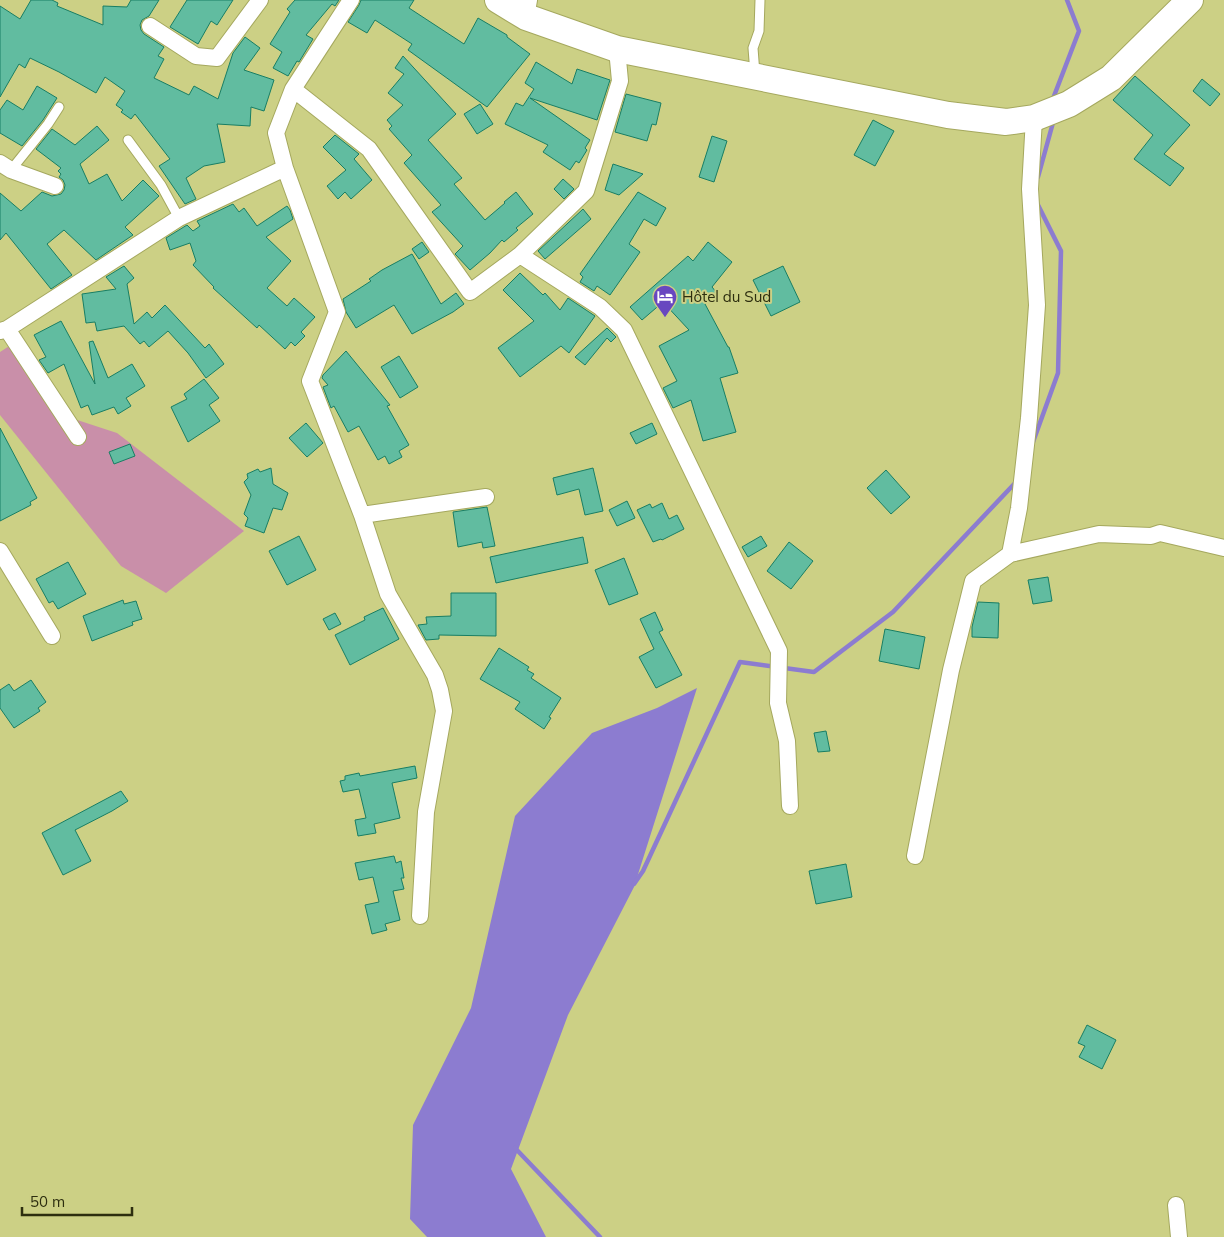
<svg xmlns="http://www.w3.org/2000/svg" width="1224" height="1237" font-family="Mulish,sans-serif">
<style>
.green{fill:#c98fa9}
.water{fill:#8c7cd0}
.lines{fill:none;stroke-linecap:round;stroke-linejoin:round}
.stream{stroke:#8c7cd0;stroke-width:4.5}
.building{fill:#61bca0;stroke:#187e64}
.service-casing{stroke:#a5a85e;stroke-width:11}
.minor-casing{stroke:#a5a85e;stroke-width:18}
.primary-casing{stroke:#a5a85e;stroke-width:28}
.service{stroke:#fff;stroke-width:9}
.minor{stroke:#fff;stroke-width:16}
.primary{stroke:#fff;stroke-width:26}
.labels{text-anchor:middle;stroke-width:4;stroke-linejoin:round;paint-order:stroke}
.poi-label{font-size:15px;fill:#2d2e0f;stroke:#ccd085;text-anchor:start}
</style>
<rect width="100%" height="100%" fill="#ccd085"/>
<path class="green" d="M14 343 68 417 117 433 244 531 166 593 121 566 0 415V352Z"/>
<path class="water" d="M697 688 634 887 568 1015 511 1169 546 1237H427L410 1219 413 1125 471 1008 515 816 592 733 657 708Z"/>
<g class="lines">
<path class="stream" d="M1054 101V96L1079 31 1067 0
M1038 177 1054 119
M1033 442 1058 373 1061 251 1037 203
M634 884 643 871 740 662 814 672 893 612 1017 481
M515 1148 600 1237"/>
</g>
<path class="building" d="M31 0H52L58 3 57 6 103 25V6L127 7 131 0H159L149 16 142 20 140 25 141 30 144 34 164 47 158 56 164 59 154 78 189 95 194 86 218 99 233 53 245 37 260 48 244 70 274 80 264 111 251 107 250 126 217 124 225 162 204 166 186 178 196 199 185 204 159 166 170 159 135 114 131 119 121 112 123 110 116 105 125 91 105 77 96 93 59 72 30 58 25 68 19 64 0 97V6L20 19Z
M187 0H233L217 25 211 21 198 44 170 27Z
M295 0H339L335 6 332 4 306 35 313 39 299 62 297 61 288 76 273 68 282 52 270 44 290 12 287 9Z
M361 0H414L409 8 464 44 478 18 507 35V37L530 54 487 107 408 50 412 44 375 20 367 33 348 22 359 5Z
M403 56 456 114 428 140 462 178 454 184 485 220 505 203 504 202 516 192 533 214 516 228 518 230 504 242 502 240 490 253 470 270 455 254 463 246 432 212 441 205 404 163 412 155 389 129 392 126 387 120 403 105 388 93 404 74 395 68Z
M536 62 572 84 577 69 610 80 597 120 530 98 590 140 585 148 587 150 579 163 576 161 570 170 543 152 548 145 505 124 516 103 523 106 534 89 525 83Z
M1135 76 1190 125 1164 154 1184 168 1170 186 1134 159 1153 135 1113 100Z
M1202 79 1220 94 1210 106 1193 91Z
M37 86 57 98 43 120 22 146 0 133V110L7 100 23 110Z
M626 94 661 103 656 125 652 124 647 141 615 132Z
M480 104 493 124 477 134 464 114Z
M873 120 894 131 875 166 854 155Z
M97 126 109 140 80 164 89 184 107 174 122 201 143 180 159 196 125 227 133 235 96 260 64 230 47 244 72 275 51 289 6 233 0 240V193L21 211 42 192 52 196 61 194 64 190 65 185 63 180 59 177 61 174 58 171 61 168 36 149 52 129 75 145Z
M335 135 359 154 354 159 372 180 351 199 345 192 338 199 327 186 346 170 323 147Z
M712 136 727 141 714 182 699 177Z
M613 164 643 174 619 195 605 190Z
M563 179 574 189 564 199 554 189Z
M638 192 666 208 656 226 644 219 629 244 640 252 610 295 597 286 594 291 580 282 583 277 580 274Z
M233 204 239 212 244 208 257 226 287 206 290 210 293 219 266 237 291 261 267 288 287 306 294 298 315 317 301 332 305 336 295 346 291 342 285 349 259 325 257 328 213 288 214 287 193 265 196 261 190 243 170 250 166 238 187 225 193 231 200 226 197 221Z
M583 209 591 219 545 259 538 251Z
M422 242 429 252 419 259 412 249Z
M708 242 732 262 712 287 717 293 705 304 728 347H729L738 373 720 378 736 432 703 441 691 400 673 408 663 388 677 381 659 346 689 330 663 302 642 320 630 307 688 256 693 261Z
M412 254 441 304 456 293 464 304 453 312 412 334 394 305 356 328 346 312 343 299 371 281 369 279 382 270Z
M124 266 134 278 127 284 134 324 147 312 152 318 165 305 205 348 209 344 224 364 206 378 188 353 168 331 149 347 144 341 140 344 124 326 97 331 95 322 86 323 82 294 116 289 106 277Z
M783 266 800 302 771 316 753 280Z
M520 273 543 295 545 293 560 310 568 298 595 316 569 353 561 346 520 377 498 348 534 321 503 290Z
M61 321 95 384 89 342 93 341 108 378 132 364 145 386 126 398 131 406 118 414 114 407 92 415 88 405 81 408 64 364 48 373 39 360 46 357 34 335Z
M607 328 616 337 611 342 607 338 585 365 575 357Z
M346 351 390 405 387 406 409 445 399 451 402 457 389 464 385 456 378 460 359 426 348 432 334 406 331 408 323 387 328 385 322 378 323 375Z
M399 356 418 387 400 398 381 367Z
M204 379 219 398 209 405 220 421 188 442 171 407 187 399 184 394Z
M306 423 323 443 307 457 289 438Z
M652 423 657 434 636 444 630 433Z
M0 428 37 498 30 502 31 505 0 521Z
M130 444 135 456 114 464 109 452Z
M271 468 273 484 288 493 282 510 273 508 264 533 245 526 248 518 244 514 251 495 244 482 248 478 247 474 258 469 260 472Z
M593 468 603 511 585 515 579 489 557 495 553 478Z
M886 470 910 497 891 514 867 488Z
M627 501 635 518 617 526 609 510Z
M662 503 669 519 677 515 684 529 662 540 661 539 653 542 637 510 650 504 652 508Z
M487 507 495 546 483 548 482 542 458 547 453 512Z
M299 536 316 570 287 585 269 551Z
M761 536 767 546 748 557 742 547Z
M583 537 588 563 496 583 490 557Z
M789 542 813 561 791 589 767 571Z
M624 558 638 594 609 605 595 570Z
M68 562 86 594 58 609 53 601 49 603 36 579Z
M1048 577 1052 601 1033 604 1028 580Z
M451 593H496V636L439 635V639L426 640 418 625 427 624 426 617 451 616Z
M123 600 124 604 136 601 142 619 132 622 133 625 92 641 83 616Z
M978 602 999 603 998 638 972 637V627Z
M383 608 399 639 350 665 335 635 365 620 364 617Z
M655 612 663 630 659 632 682 675 656 688 639 657 654 649 640 619Z
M335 613 341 624 329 630 323 619Z
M885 629 925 637 919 669 879 661Z
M499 648 529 667 527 670 534 674 531 678 561 698 549 717 551 718 544 729 515 709 520 702 480 679Z
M31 680 46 702 38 708 40 711 14 728 0 708V690L9 684 14 691Z
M826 731 830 751 818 752 814 733Z
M415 766 417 778 392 783 400 818 374 824 376 833 358 836 355 820 366 818 359 789 343 792 340 781 345 780V776L359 773 360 776Z
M121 791 128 801 112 811 75 830 91 861 63 875 42 833Z
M394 856 396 863 401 861 404 878H401L404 889 393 891 400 920 385 924 387 930 372 934 365 905 379 902 373 877 359 880 355 863Z
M846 864 852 897 816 904 809 871Z
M1087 1025 1116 1040 1102 1069 1079 1057 1085 1046 1078 1043Z"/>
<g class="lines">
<defs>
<path id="service" d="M755 74 753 48 759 31 760 0
M128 140 161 185 179 218
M11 170 48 124 59 107"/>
<path id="minor" d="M351 0 293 89 276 133 285 168 337 312 310 381 362 515 388 594 435 675 440 690 444 711 426 812 420 916
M526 17 529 0
M150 26 196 56 217 58 260 0
M293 89 369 149 470 292 520 255 586 191 620 81 617 49
M0 163 11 170 55 186
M520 255 600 307 624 330 779 651 778 703 787 741 790 806
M7 329 78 437
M0 331 7 329 179 218 285 168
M362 515 486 497
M0 551 52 636
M1010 554 1019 508 1029 418 1037 305 1030 189 1034 118
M915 856 951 670 973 581 1010 554 1099 534 1151 536 1160 533 1224 548
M1176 1205 1179 1237"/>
<path id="primary" d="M498 0 526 17 617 49 948 115 1006 122 1034 118 1069 104 1111 78 1190 0"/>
</defs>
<use href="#service" class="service-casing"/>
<use href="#minor" class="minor-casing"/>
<use href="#primary" class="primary-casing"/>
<use href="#service" class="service"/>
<use href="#minor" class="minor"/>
<use href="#primary" class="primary"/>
</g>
<defs>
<symbol id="hotel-pin" viewBox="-11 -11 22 30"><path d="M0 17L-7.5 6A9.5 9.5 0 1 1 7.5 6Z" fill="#6847c0" stroke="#ccd085"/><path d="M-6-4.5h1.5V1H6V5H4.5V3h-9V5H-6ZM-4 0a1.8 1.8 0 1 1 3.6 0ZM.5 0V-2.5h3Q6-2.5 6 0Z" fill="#fff"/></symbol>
</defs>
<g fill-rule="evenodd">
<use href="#hotel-pin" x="651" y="283" width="28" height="38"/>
</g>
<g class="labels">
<g class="poi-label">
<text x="682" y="302">Hôtel du Sud</text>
</g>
</g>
<path d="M22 1207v8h110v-8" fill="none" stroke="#2d2e0f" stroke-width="2.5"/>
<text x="30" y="1207" font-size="15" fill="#2d2e0f" stroke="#ccd085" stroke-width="4" paint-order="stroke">50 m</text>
</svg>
